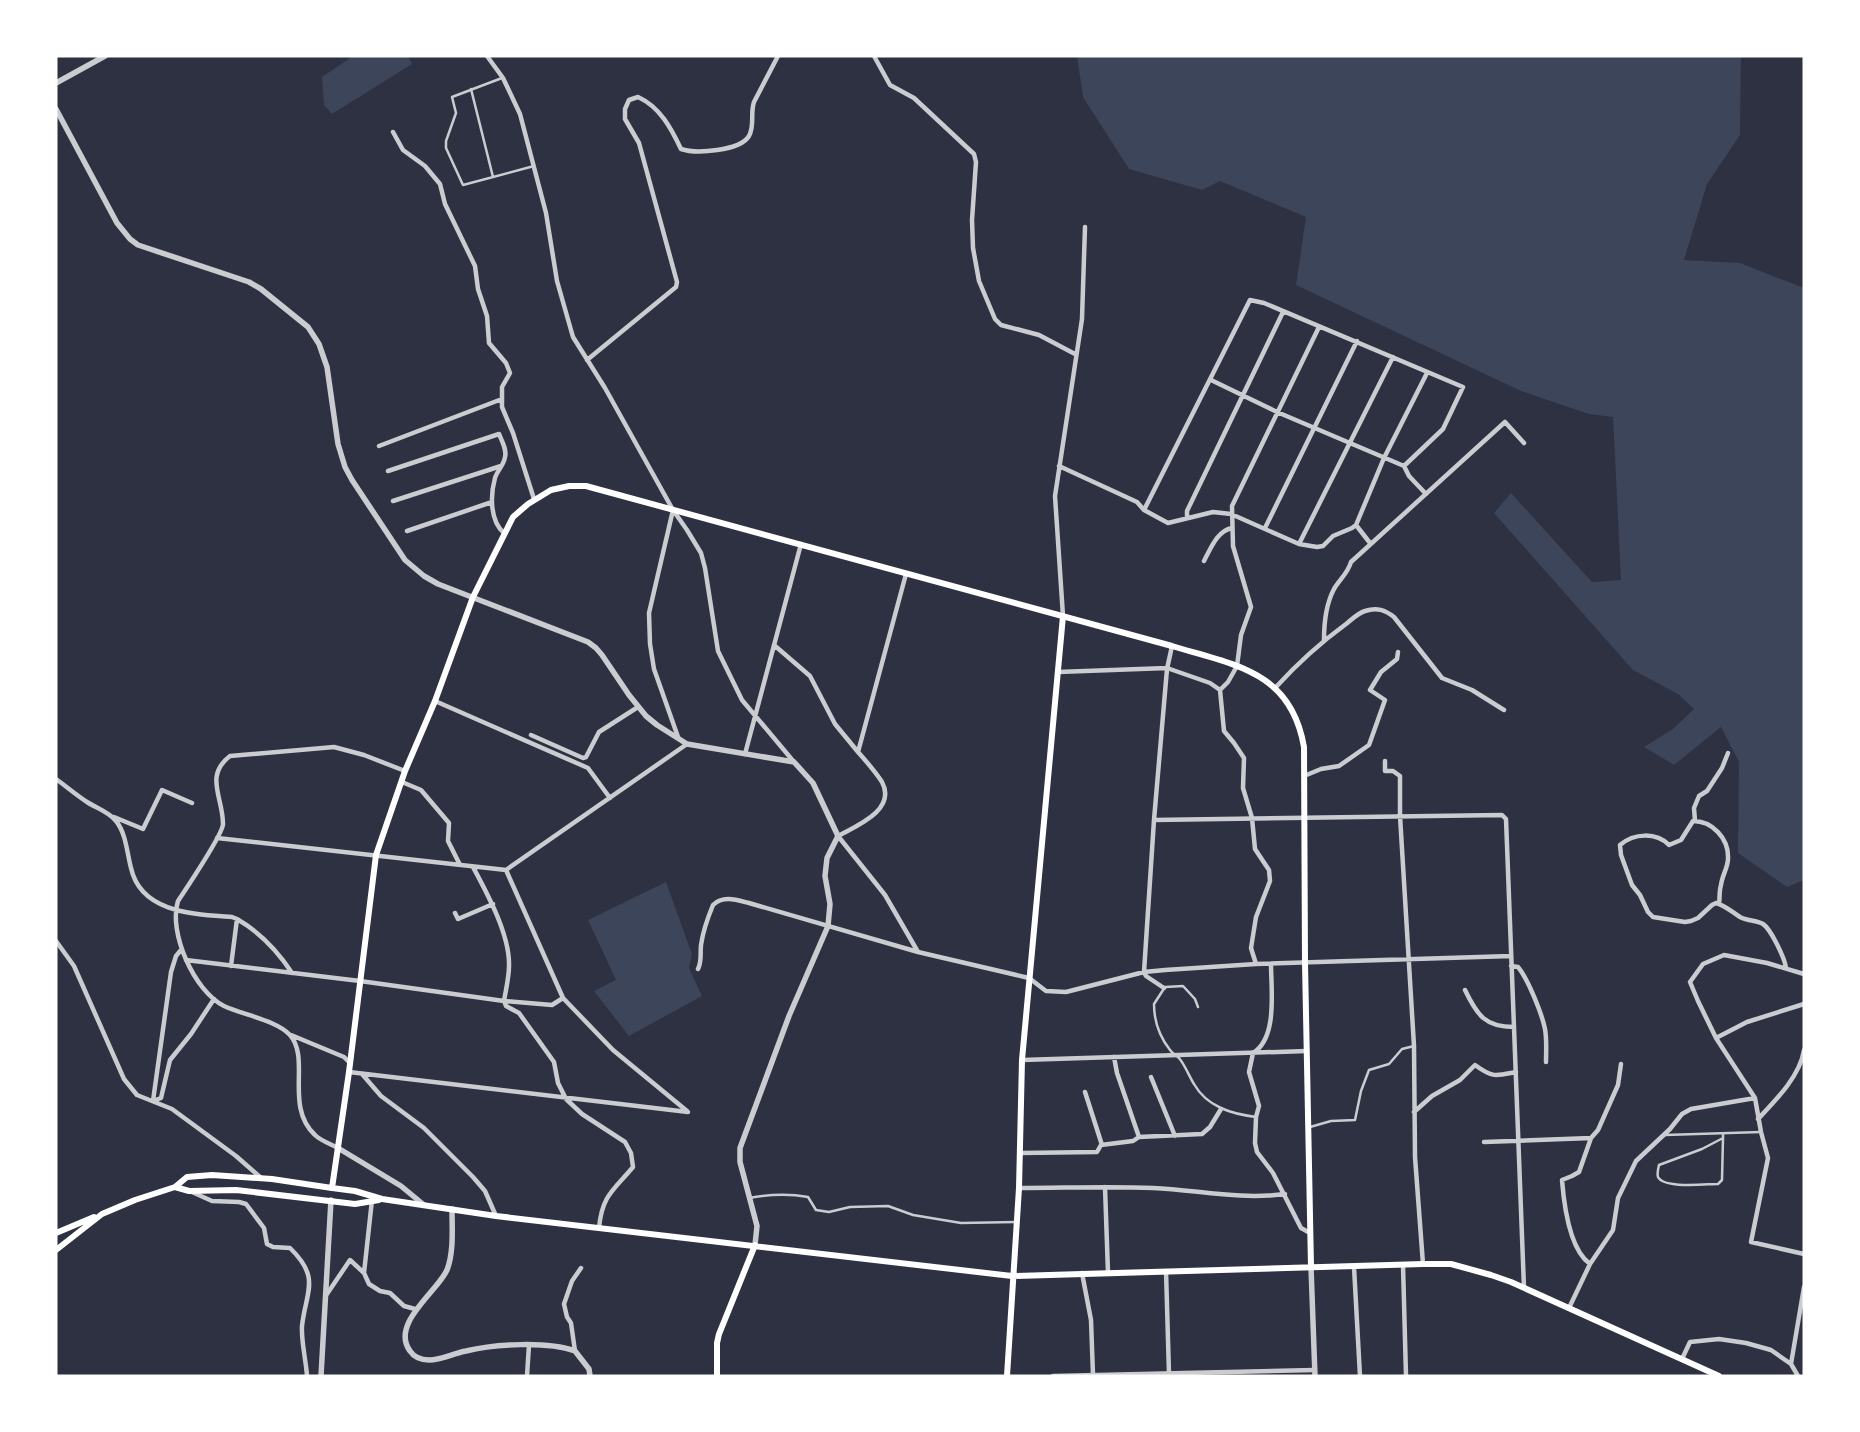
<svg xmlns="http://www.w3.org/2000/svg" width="1860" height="1432" font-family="'Golos Text',sans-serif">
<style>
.green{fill:#3c4559}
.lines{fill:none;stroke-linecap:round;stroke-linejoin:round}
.service{stroke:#caccd0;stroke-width:2.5}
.minor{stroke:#caccd0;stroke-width:4.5}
.tertiary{stroke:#caccd0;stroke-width:5.5}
.secondary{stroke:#fff;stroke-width:6}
</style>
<rect width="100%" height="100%" fill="#2d3142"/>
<path class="green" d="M353 56H408L412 64 332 114 324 105 322 77Z
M1077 56H1741L1740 135 1707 184 1684 260 1740 263 1804 288V880L1787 887 1738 853 1739 762 1721 727 1674 765 1644 747 1673 729 1694 709 1678 694 1633 670 1494 513 1511 493 1592 582 1621 580 1613 417 1589 414 1521 391 1296 285 1306 217 1220 181 1202 190 1129 169 1083 97Z
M666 882 692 954 689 968 702 996 629 1036 594 991 616 980 588 920Z"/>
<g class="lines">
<path class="service" d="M502 78 452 97 456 113 446 141V148L463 185 534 166
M471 89 493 177
M1198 1007 1195 999 1183 986 1165 987 1154 1004C1154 1022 1159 1036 1170 1050 1172 1053 1176 1055 1179 1058 1185 1065 1189 1076 1194 1084 1207 1107 1232 1114 1256 1117
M1310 1127 1331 1121 1355 1120 1361 1091 1369 1070 1389 1064 1402 1049 1414 1046
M1665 1135 1761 1132
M1723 1138 1702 1149 1659 1165C1658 1169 1657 1174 1658 1177 1664 1189 1706 1184 1718 1184L1722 1180 1723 1138V1134
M749 1198C770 1194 787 1193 808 1197L816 1210 829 1212 850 1207 888 1206 913 1215 961 1223 1016 1222"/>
<path class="minor" d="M487 56 503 78 520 114 546 213 557 281 573 337 605 388 673 510 687 530 701 553 705 568 718 651 742 700 794 762
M874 56 890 85 914 98 974 154 976 162 972 220 973 248 979 281 995 319 1001 325 1039 335 1075 354
M393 132 403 150 425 166 440 184 445 204 475 266 478 289 487 316 489 343 506 363 510 373 502 387V407L513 433 534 499
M587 360 676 287 677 282 639 143 625 119V109L629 100 638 97C660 107 671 128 681 149 696 154 740 151 749 136 755 125 750 113 754 102L778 56
M1211 380 1277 412 1404 466
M379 446 502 399
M1059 466 1137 502 1144 510 1168 523 1213 512 1231 514 1299 544 1317 547 1323 546 1333 536 1352 528 1356 525 1384 458 1427 373
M388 471 499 434C502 441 507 450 505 457 504 465 497 471 495 478 490 496 490 521 504 533
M393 501 501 466
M673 510 649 613 650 644 654 669 678 737
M1144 510 1250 300 1264 303 1463 387 1443 429 1404 466 1409 476 1426 494
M1187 518V511L1283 312
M1356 525 1370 543
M1265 528 1357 341
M407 531 492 502
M1299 544 1393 357
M1204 561C1211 548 1217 531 1232 528
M906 574 858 752C866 761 875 771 882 782 897 810 856 826 838 836L885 895 918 952
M1063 616 1055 496 1082 319 1085 227
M1324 640C1324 624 1326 604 1334 589 1340 579 1348 573 1351 562L1505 422 1524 443
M774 645 810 676 835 724 858 752
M1058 672 1167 668 1210 683 1220 690
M1276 687C1297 664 1320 643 1346 624 1351 620 1358 613 1365 611 1377 607 1385 610 1394 617L1442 678 1472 690 1504 710
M435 701 588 768 610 798
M531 735 583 758 586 757 599 732 638 707
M745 754 801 544
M1385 761V771H1393L1400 776V816L1414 1046 1415 1157 1423 1264
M1304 776 1321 769 1339 766 1369 745 1385 700 1370 690 1381 672 1397 659 1398 652
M56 779C67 787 76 795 87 802 96 808 109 812 116 821 126 833 127 853 131 868 141 913 194 914 232 917L237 919C261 933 277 950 292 973
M402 782 421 790 449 823 448 841 460 865
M114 817 143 829 162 790 192 803
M1154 820 1502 815 1506 819 1524 1288
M1695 821 1694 808 1699 796 1707 791 1722 768 1728 753
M217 838 506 870 687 744
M473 867C487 893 510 935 509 966 509 977 506 989 504 1001L506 1006 519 1013 554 1062 558 1083 566 1099 582 1114 625 1142 631 1153 633 1167C614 1190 602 1195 599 1228
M506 870 563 998 613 1050 687 1111
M1719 904C1720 898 1719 891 1721 885 1722 876 1728 867 1728 859 1729 838 1712 821 1693 821L1681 840 1669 845C1656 832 1634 833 1620 845L1621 855 1632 885 1640 895 1648 912 1653 917 1685 922 1691 921 1698 918 1712 905 1716 903C1726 906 1732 912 1740 917 1747 921 1756 920 1763 924 1771 929 1785 959 1786 968
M455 913 458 919 493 904
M56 941 74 966 124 1079 137 1095 172 1109 236 1156 260 1177
M181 950 176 956 171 972 153 1101 161 1098 170 1060 191 1034 214 999
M186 960 360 981 504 1001 552 1005 563 998
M1256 964 1251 948 1256 917 1270 881 1269 870 1255 849 1252 818 1243 788 1244 758 1234 743 1224 731 1220 690 1228 682 1237 666 1241 635 1251 607 1233 546 1232 506 1319 327
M1271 964C1271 989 1278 1038 1253 1053L1249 1072 1259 1106 1256 1117 1255 1143 1257 1152 1273 1173 1301 1228 1310 1233
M231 966 237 919
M1511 966 1518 967C1528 979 1542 1014 1545 1029 1547 1040 1546 1051 1546 1062
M698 969C702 961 700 954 701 945 703 931 708 917 713 905 723 895 737 900 749 903L918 952 1029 978 1046 991 1066 992 1144 972 1165 970 1256 964 1511 956
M1804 974 1767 963 1724 955 1703 964 1690 982 1698 1001 1716 1038 1755 1098 1761 1132 1768 1158 1751 1242 1804 1254
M1164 988 1146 976 1144 972 1154 820 1167 669 1172 646
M1465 990C1477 1015 1485 1027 1514 1027
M291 1035 344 1057 350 1063
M1716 1038 1747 1022 1804 1004
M1114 1057 1117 1073 1139 1137 1202 1134 1210 1127 1221 1109
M1022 1060 1307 1051
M349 1072 688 1112
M362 1074 381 1096 424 1128 473 1177 485 1191 496 1216
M1151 1077 1175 1136
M1085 1092 1102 1145
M1414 1112 1432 1096 1460 1080 1475 1065C1493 1078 1495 1076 1516 1072
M1758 1119C1776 1100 1800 1076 1804 1050
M1484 1142 1591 1138
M338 1148C331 1144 321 1141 315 1135 284 1106 311 1059 290 1035 276 1020 243 1015 224 1006 194 991 168 932 178 901 186 889 223 833 223 824 223 797 204 776 230 756L334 747 364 755 405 771
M1020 1153 1097 1152 1101 1145 1133 1141 1139 1137
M1105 1187 1108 1273
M1019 1188C1064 1188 1108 1186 1153 1188 1198 1190 1239 1200 1285 1194
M192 1192 212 1201 239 1202 246 1204 264 1228 267 1244 273 1247 290 1248C321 1278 306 1291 302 1326 301 1341 306 1360 307 1376
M1590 1264C1569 1249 1564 1205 1562 1180L1572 1176 1579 1172 1591 1138 1598 1130 1618 1085 1621 1064
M1403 1265 1406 1376
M1354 1267 1360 1376
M1166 1271 1169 1374
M364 1273 372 1200
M1082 1273 1091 1320 1093 1375
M327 1294 350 1260 364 1273 369 1284 380 1291 390 1293 404 1306 415 1309
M1569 1308 1590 1264 1613 1230 1618 1198 1636 1161 1670 1129 1682 1114 1691 1109 1755 1098
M575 1351 571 1323 567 1317 564 1304 572 1281 581 1268
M1682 1359 1690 1342 1719 1339 1746 1343 1771 1350 1791 1364 1798 1376
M1791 1364 1804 1287
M527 1376 529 1345
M1053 1376 1315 1370"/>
<path class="tertiary" d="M56 83 105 56
M56 109 117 223 130 239 138 245 249 282 261 289 308 327 319 344 327 367 338 444 345 467 352 480 405 560 424 576 438 584 588 642 596 648 602 655 629 695 646 716 657 725 687 744 794 762 813 783 838 836 827 858 825 876 830 904 828 926 789 1016 740 1148V1162L757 1226 755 1245
M338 1148 401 1186 424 1205
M452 1209C452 1228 454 1252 447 1270 437 1292 390 1324 410 1351 414 1357 421 1360 429 1360 442 1360 454 1353 466 1351 495 1344 547 1341 575 1351L589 1369 590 1376
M1311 1267 1315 1376
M321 1376 331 1200"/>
<path class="secondary" d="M175 1187 189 1191 236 1190 355 1204 379 1200
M332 1188 349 1072 376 855 405 771 435 701 473 597 513 517 528 504 551 490 569 486H586L1172 646C1235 665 1291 671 1304 747L1305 963 1311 1267
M56 1233 94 1217
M56 1250 102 1214 135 1200 175 1187 187 1177 212 1175 272 1179 332 1188 355 1191 382 1199 496 1216 1012 1276 1423 1264H1451L1491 1275 1511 1282 1719 1376
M717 1376V1343L719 1334 755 1245
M1007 1376 1019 1188 1022 1060 1063 616"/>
</g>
<rect width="1860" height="1432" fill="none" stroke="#ffffff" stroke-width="115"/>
</svg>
